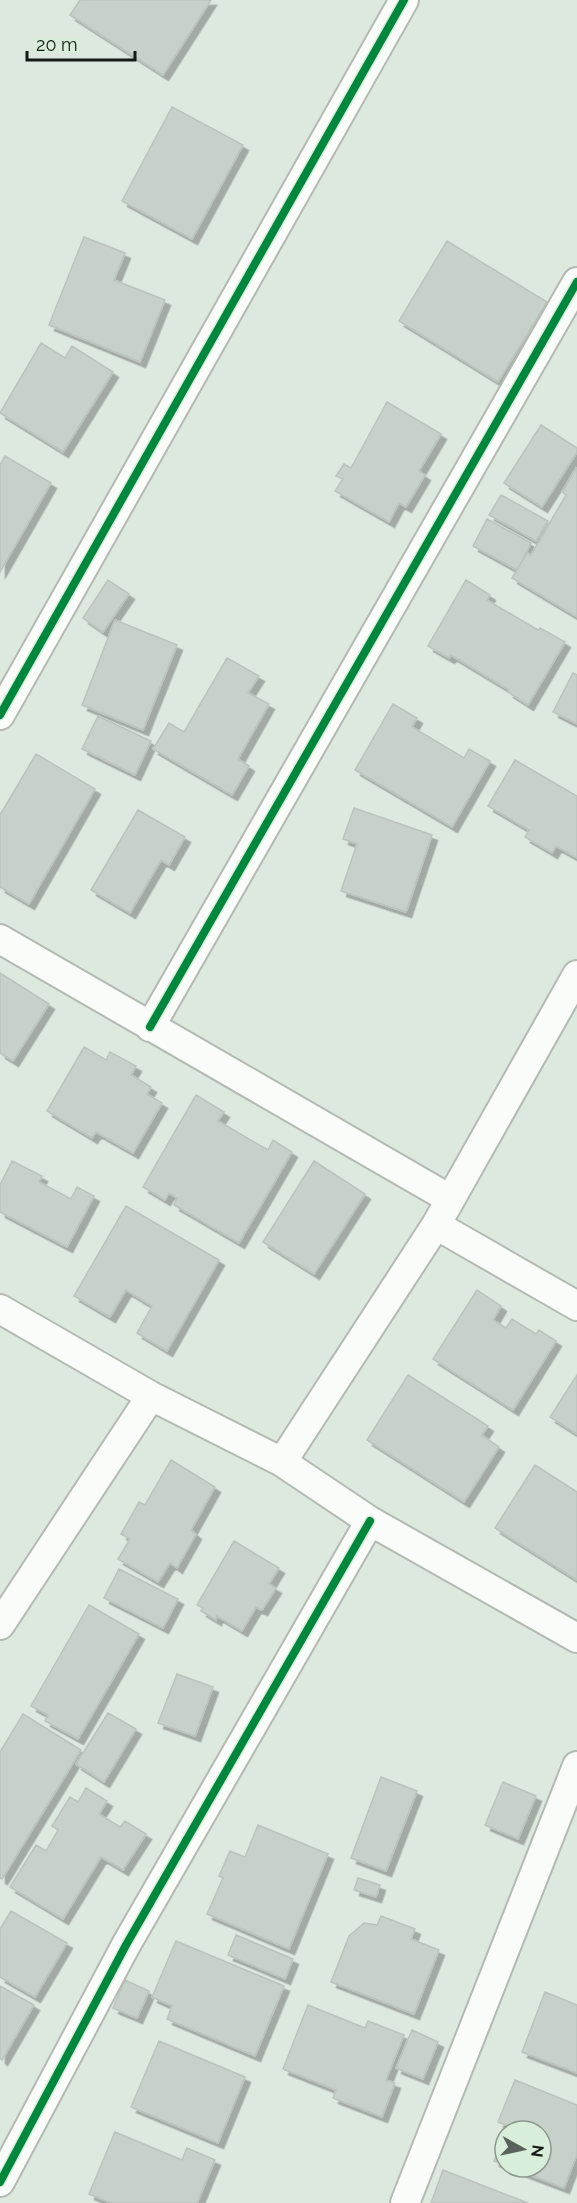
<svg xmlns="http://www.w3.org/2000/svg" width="577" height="2203" font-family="Raleway,sans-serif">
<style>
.building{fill:#c8d1c9;stroke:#bbc4bc;stroke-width:1.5;filter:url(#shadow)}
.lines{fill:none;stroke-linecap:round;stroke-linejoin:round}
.minor-casing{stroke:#b2bab2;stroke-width:32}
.minor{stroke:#fafcfa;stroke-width:28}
.cycleway-casing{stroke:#d8edda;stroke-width:11}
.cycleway{stroke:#00873e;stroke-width:8}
</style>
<defs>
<filter id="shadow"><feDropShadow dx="5.5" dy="5.5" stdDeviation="0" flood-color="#0004"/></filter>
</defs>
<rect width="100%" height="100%" fill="#dde8de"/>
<path class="building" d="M80 0H211L163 75 70 15Z
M172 107 243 145 192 239 122 201Z
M84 237 125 253 114 280 165 300 140 362 49 325Z
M447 241 547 302 498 382 399 321Z
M41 343 65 358 72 346 113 372 63 452 0 413Z
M387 402 441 434 419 471 425 475 406 507 399 503 389 522 335 491 343 479 336 476 344 464 351 468Z
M541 425 577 448V452L542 507 504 483Z
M5 456 51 483 0 572V465Z
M576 468 577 469V617L512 578 527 553 531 555 566 495 562 492Z
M501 495 548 521 536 541 489 515Z
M487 519 531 543 517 570 473 546Z
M108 580 129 594 103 632 83 618Z
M466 580 490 595 487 600 538 630 540 628 565 642 528 705 508 692 509 690 451 655 449 658 428 646Z
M115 620 177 645 143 730 82 705Z
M227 658 259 676 248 693 269 704 238 759 249 766 232 795 153 749 169 723 184 732Z
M573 673 577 675V724L553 712Z
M393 704 417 718 412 727 464 758 469 749 490 761 452 827 355 770Z
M98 716 151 741 135 775 82 749Z
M36 754 95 789 29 904 0 887V815Z
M515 760 577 796V858L556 846 552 853 525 837 529 830 488 806Z
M354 808 432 835 406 912 341 891 357 844 343 839Z
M138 810 185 837 169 865 161 860 130 913 91 890Z
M0 973 49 1004 13 1061 0 1053Z
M84 1047 106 1060 110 1052 136 1066 131 1075 151 1087 147 1094 162 1103 133 1153 96 1132 92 1138 47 1111Z
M196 1095 224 1112 218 1121 268 1150 273 1140 292 1152 239 1243 174 1205 177 1198 169 1193 165 1200 143 1187Z
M12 1161 42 1176 39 1182 71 1199 77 1187 94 1196 67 1247 0 1212V1185Z
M314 1161 365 1194 314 1274 263 1242Z
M126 1206 219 1260 167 1351 137 1333 152 1306 126 1290 110 1317 74 1296Z
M477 1290 501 1306 493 1320 506 1328 512 1319 536 1334 539 1330 556 1341 513 1410 433 1359Z
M408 1375 488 1426 482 1435 499 1447 464 1502 367 1440Z
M577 1375V1434L550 1417Z
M171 1460 215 1487 191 1530 196 1534 177 1568 170 1563 158 1582 118 1559 130 1539 121 1534 139 1502 145 1505Z
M535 1465 577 1492V1580L495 1528Z
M234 1541 279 1568 269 1584 276 1588 262 1610 256 1607 242 1631 217 1616 216 1620 201 1611 203 1608 197 1605Z
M119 1569 178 1599 163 1628 104 1598Z
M89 1605 139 1634 78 1739 45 1721 48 1715 31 1706Z
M177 1674 213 1687 195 1736 158 1723Z
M108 1713 136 1729 104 1782 76 1764Z
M23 1714 81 1750 2 1879 0 1878V1752Z
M381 1777 417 1791 386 1871 351 1858Z
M503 1782 536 1796 518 1839 485 1825Z
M86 1788 107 1801 99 1814 120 1827 125 1821 146 1834 123 1870 101 1857 63 1919 10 1887 36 1845 46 1851 58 1830 52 1826 70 1797 78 1802Z
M258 1825 328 1854 289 1949 207 1914 223 1878 219 1876 230 1851 245 1857Z
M358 1878 380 1885 376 1897 354 1890Z
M11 1911 67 1943 35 1997 0 1977V1929Z
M381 1916 415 1929 411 1939 439 1950 414 2014 331 1982 349 1936 364 1923 377 1925Z
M236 1935 293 1959 285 1979 228 1955Z
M176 1941 284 1986 255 2056 167 2019 172 2006 152 1997Z
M125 1980 149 1991 137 2018 113 2008Z
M0 1986 34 2005 2 2060 0 2058Z
M545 1992 577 2005V2073L522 2052Z
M308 2005 365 2028 368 2021 404 2035 386 2080 395 2083 382 2117 333 2098 336 2090 283 2069Z
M412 2030 438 2042 423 2079 396 2068Z
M159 2041 245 2077 218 2143 131 2107Z
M515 2080 577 2105V2154L564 2188 509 2167H541V2131H506L508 2126 498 2122Z
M115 2132 182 2160 187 2148 215 2160 197 2203H111L89 2194Z
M505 2133V2165L494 2161Z
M443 2170 528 2203H431Z"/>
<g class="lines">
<defs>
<path id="minor" d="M0 715 404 0
M0 939 450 1199
M150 1027 577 282
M436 1225 577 1306
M0 1309 151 1396 282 1462 370 1521 577 1638
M282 1462 436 1225 577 975
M0 1625 151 1396
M0 2182 126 1945 370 1521
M405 2203 577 1766"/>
</defs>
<use href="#minor" class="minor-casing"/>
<use href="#minor" class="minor"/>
<defs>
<path id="cycleway" d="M0 715 404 0
M150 1027 577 282
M0 2182 126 1945 370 1521"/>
</defs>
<use href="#cycleway" class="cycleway-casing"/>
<use href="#cycleway" class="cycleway"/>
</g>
<g transform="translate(523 2149) rotate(98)"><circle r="28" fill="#d8edda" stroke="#8a998b" stroke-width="1.5"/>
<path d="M0-4.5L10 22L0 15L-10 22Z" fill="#5a635b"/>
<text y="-9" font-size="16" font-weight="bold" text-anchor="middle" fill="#141b14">N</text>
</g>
<path d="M27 51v9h108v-9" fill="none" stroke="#141b14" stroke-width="3"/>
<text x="36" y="51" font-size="18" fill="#141b14" stroke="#d8edda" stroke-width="4.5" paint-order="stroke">20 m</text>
</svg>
